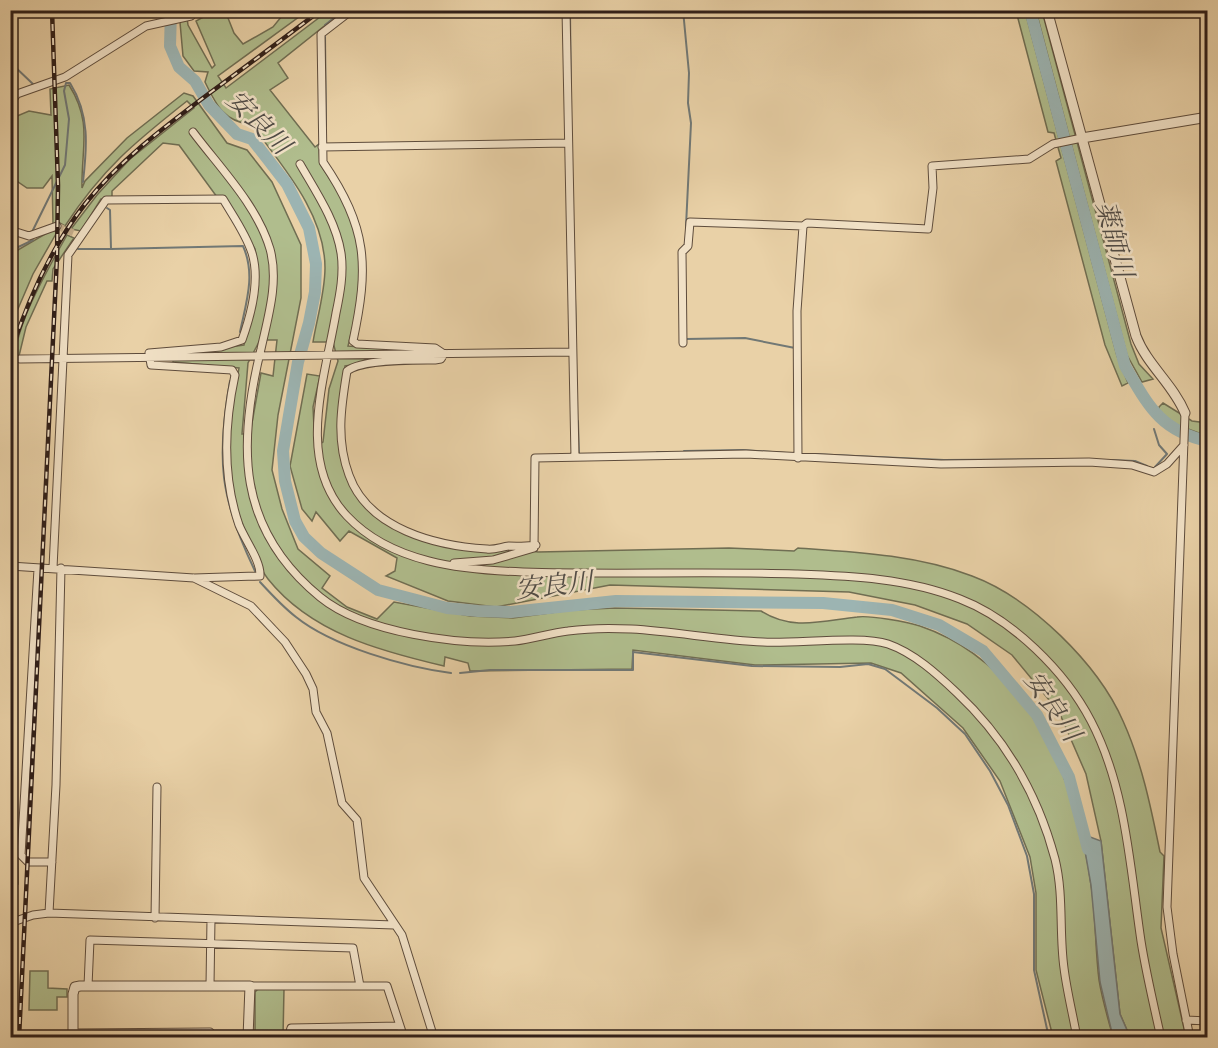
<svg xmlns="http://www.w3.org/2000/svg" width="1218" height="1048" font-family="Vollkorn,'Noto Serif JP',serif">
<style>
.green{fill:#b0bd8d;stroke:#706e53;stroke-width:1.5;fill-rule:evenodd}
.water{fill:#9cb4b2;stroke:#717875;stroke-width:1.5}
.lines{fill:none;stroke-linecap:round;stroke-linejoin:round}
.stream{stroke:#717875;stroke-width:2}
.river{stroke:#9cb4b2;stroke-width:12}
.minor-tunnel{stroke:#c4ad8b;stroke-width:7;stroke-dasharray:7 3.5;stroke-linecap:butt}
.minor-casing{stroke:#5e4c3c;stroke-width:9}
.tertiary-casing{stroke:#5e4c3c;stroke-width:11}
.minor{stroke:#f1e1c6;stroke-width:7}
.tertiary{stroke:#f1e1c6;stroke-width:9}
.rail-casing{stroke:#301f19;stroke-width:4.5}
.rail{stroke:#f1e1c6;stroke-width:2;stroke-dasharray:7;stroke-linecap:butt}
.labels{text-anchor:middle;stroke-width:5;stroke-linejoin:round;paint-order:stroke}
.water-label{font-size:26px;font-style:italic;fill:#504c47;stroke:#f1e1c6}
</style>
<rect width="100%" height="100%" fill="#e9d1a7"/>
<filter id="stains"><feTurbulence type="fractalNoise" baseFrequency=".00333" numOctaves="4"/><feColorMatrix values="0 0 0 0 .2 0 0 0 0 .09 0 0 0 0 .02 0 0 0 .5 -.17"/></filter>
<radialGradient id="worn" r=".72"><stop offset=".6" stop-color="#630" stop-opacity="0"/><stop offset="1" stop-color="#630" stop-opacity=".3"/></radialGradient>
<path class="green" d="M179 11H186L188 25 212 68 215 65 196 21 207 15V12L196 11H235L228 18 234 33 243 44 273 27 286 11H307L218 76 226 88 328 11H343L278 63 288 78 270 90 315 147 319 144 320 164 339 193 355 227 361 261 359 302 348 346 404 350 403 358 345 366C336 425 328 482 383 520 397 530 416 541 433 543 468 548 503 546 538 552L729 548 794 551 798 548C856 552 917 555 972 576 1031 598 1098 664 1123 721 1142 763 1151 808 1160 852L1164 856 1161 928 1186 1037H1130L1120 1014 1101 841 1086 774 1059 712 1012 655 967 624 915 605 849 592 610 585 496 607 448 601 386 576 395 571 397 558 349 531 340 541 316 512 312 521 302 509 290 466 307 374 320 376 313 407 315 447 323 442 329 389 338 361 333 342H313C317 318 325 292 325 268 325 213 282 166 252 125 224 121 217 107 205 82L208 72 194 71 183 56Z
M1016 11H1025L1117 356 1128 383 1122 386 1105 345 1056 161 1061 158 1054 133 1048 132Z
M1036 11H1042L1131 344 1139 364 1153 379 1142 382 1127 355Z
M69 85C93 123 81 148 82 188L85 181 127 138 184 93 193 96 227 143 247 150 272 182 301 245V298L278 415 272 470 282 509 298 549 330 576 322 588 347 607 377 619 394 602 470 616 513 618 571 610 615 608 761 611C792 631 822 621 857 617 870 615 907 622 920 626 1028 663 1077 780 1091 885 1096 916 1095 948 1099 980 1102 999 1108 1019 1113 1037H1053L1036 970V893L1030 857 1000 781 963 728 901 673 871 663 755 665 633 650 632 669 470 671 468 663 445 657 444 666C380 651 311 633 268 579 259 568 254 551 248 538 236 511 226 475 227 445 228 420 235 393 239 368L173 362 174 354 244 345 258 270 255 249 224 197H217L179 145 163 143 112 191V198L101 199 81 231 71 229 97 195 130 159 194 108 187 101C135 142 102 169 65 226L60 223 53 224 52 176 43 188H27L11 177V152L14 151 10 119 29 111 51 115 50 89ZM260 340H277L273 376 261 373 250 434H242L248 363Z
M52 230 57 232 33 274 11 325V254Z
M67 235 74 238 53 269 52 281H47L26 327 11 389C10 333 40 283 67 235Z
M1163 403 1192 421 1207 423V436L1169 422 1159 413V407Z
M10 698 12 730 15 734 18 884 15 888Z
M30 971H48V988L67 989V997H57V1010H29Z
M258 989H284L283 1037 255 1038V992Z"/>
<path class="water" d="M1082 834 1101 841 1120 1014 1130 1037H1113L1100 982 1091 885Z"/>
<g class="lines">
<path class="stream" d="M570 10 571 104
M683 10 689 73 688 103 691 123 686 226
M325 25 344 10
M325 36 326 126
M10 45 12 23 17 10
M10 46 13 65 34 85
M107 208 110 210 111 249 243 246C256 275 246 303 240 332
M32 232 65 165 69 119 64 91 66 83H70C90 115 87 147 83 182
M78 249H111
M10 251 33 240
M575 298 576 338
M686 339 745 338 795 348
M230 381C216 460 220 498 255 571
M578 421 579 455
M1154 429 1159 445 1167 454 1155 467
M684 451 743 450 786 453
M657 452H678
M812 454 944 460 1079 459
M1112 460 1135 461 1147 466
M260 582C271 594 283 607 296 617 332 646 405 667 451 673
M460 673 490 670H633V652L752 666 840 667 868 664 885 669 937 708 965 734 990 771 1008 805 1027 856 1034 894V970L1049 1038"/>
<path class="river" d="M171 10 170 46 179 67 195 81 209 105 237 134 252 139 287 184 309 228 316 264 315 292 309 323 298 362 283 451 285 481 295 521 304 537 321 553 378 590 447 608 478 611 511 612 616 601 823 603 892 610 939 625 983 651 1037 715 1069 777 1088 849
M1030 10 1125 366C1148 405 1160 431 1208 441"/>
<path class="minor-tunnel" d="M57 226 74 233"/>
<defs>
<path id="minor" d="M352 10 321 34 323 162C368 228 369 266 353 341L357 344 435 348 444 354 441 359 435 360C414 360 362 359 347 371 341 407 336 440 349 475 368 529 436 546 487 549 494 550 501 547 509 546 519 546 527 547 536 545
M566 10 575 457
M10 104 17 94 65 77 146 26 191 16
M193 132C220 168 257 205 270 249 279 282 268 317 261 349 237 446 237 529 320 597 364 633 460 646 515 641 533 639 550 633 568 631 633 622 698 639 763 642 795 644 861 635 888 644 914 653 937 674 957 693 1006 739 1038 795 1055 859 1064 895 1059 932 1064 968 1067 992 1073 1015 1077 1038
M322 147 568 143
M300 164C316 192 336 221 341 253 344 273 340 294 336 313 325 378 295 461 347 516 391 563 462 570 523 572 614 575 705 571 796 574 850 576 908 578 960 599 1012 619 1065 671 1091 721 1126 788 1130 867 1141 941 1146 973 1154 1006 1161 1038
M10 230 29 236 57 226
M683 343 682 252 688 246 690 222 803 226
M20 359 572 352
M1185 413 1167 907 1173 954 1190 1038
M798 458 797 311 803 226 807 223 928 229 933 188 932 166 1029 159 1053 144 1082 138
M454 563 493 560 534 548 535 458 746 454 941 464 1089 462 1132 465 1154 472 1167 464 1184 445
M10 566 194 578 260 576C261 561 245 540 239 525 222 476 224 426 235 375L232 370 151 365 149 353 221 347 242 340C251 315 260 279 252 253 246 234 233 216 223 199L106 200 68 255 53 568
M38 569 21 855 28 862H52
M194 578 251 606 285 642 306 674 313 689 316 712 327 733 342 803 357 820 364 878 402 935 434 1038
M49 913 56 785 61 568
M155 918 157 787
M10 923 33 915 49 913 394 925
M210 985 211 919
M88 986 90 940 353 948 360 986
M250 986H387L404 1038
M1186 1020 1208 1021
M73 1033 210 1032V1038
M288 1038 291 1028 400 1026"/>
<path id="tertiary" d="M1047 10 1136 336C1147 365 1173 384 1185 413
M1082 138 1208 117
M73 1038V994L75 987 80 986H250L248 1038"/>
</defs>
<use href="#minor" class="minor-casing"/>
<use href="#tertiary" class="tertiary-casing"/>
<use href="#minor" class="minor"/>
<use href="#tertiary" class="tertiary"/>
<defs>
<path id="rail" d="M10 355C27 302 50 249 85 204 119 161 163 128 207 95 245 67 283 39 321 10
M19 1038 57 257 58 185 52 10"/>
</defs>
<use href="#rail" class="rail-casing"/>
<use href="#rail" class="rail"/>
</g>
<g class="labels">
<g class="water-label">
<text transform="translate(259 122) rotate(45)" y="9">安良川</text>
<text transform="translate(1115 239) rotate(75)" y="9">薬師川</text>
<text transform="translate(554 585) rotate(-6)" y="9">安良川</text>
<text transform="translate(1053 706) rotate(56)" y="9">安良川</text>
</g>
</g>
<rect width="1218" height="1048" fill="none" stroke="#e9d1a7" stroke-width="36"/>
<rect x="12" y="12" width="1194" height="1024" fill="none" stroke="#301f19" stroke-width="3"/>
<rect x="18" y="18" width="1182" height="1012" fill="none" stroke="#301f19" stroke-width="1.5"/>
<rect width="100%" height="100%" filter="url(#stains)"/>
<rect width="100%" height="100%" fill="url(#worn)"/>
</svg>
